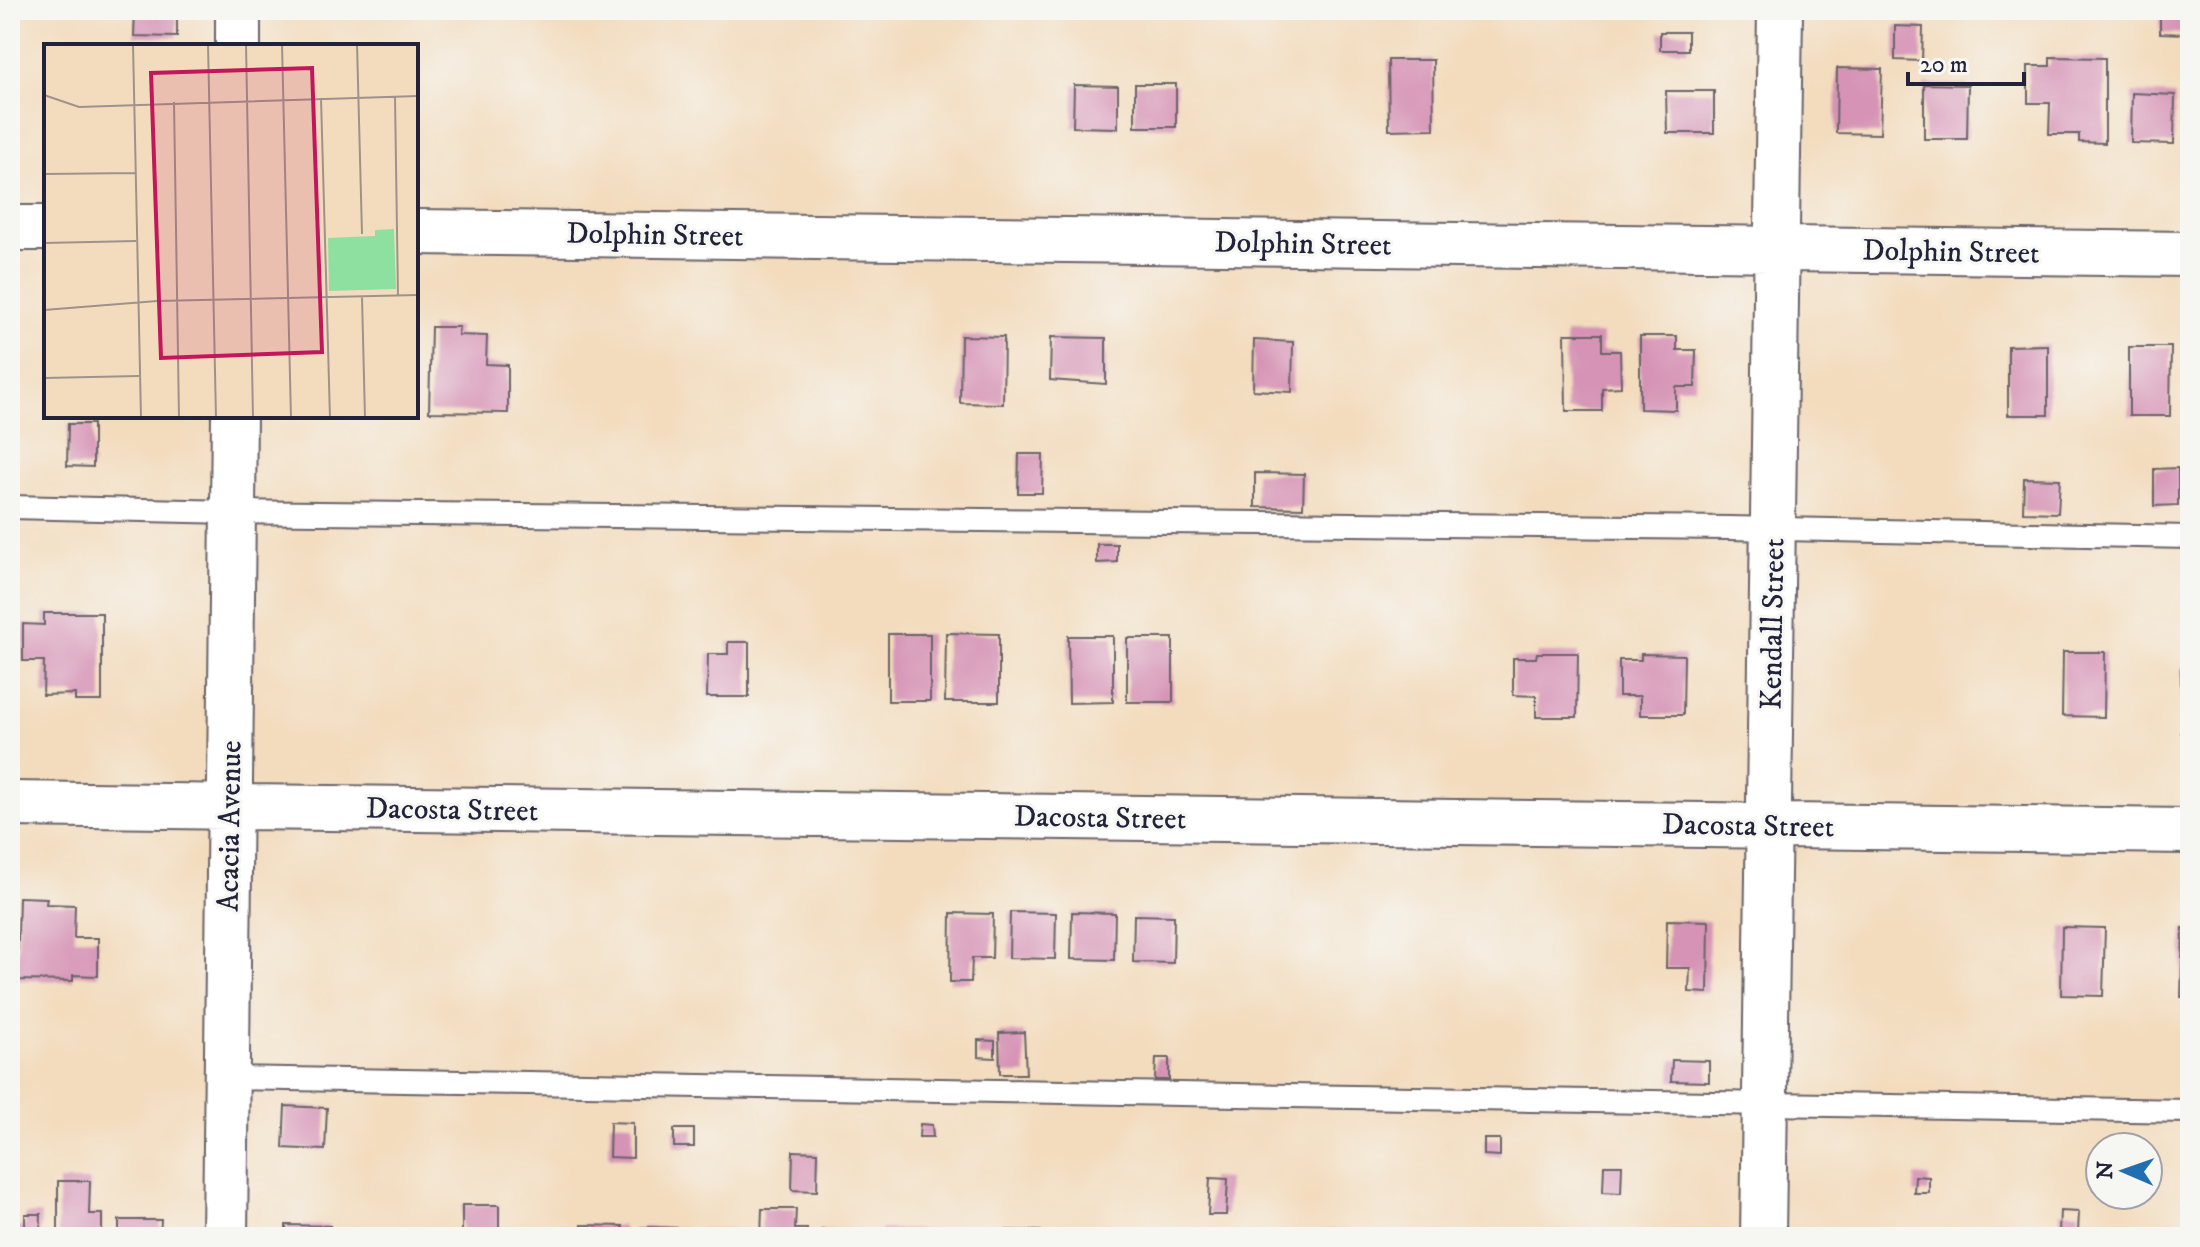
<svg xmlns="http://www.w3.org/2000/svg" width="2200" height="1247" font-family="'IM FELL DW Pica',serif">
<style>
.building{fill:#d693b5}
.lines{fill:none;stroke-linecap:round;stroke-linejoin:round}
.lane-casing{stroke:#6b6369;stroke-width:26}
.street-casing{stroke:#6b6369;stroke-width:48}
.lane{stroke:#fff;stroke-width:22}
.street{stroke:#fff;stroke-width:44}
.labels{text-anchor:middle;stroke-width:6;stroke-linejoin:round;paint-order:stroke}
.street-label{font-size:30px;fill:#22223b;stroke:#f6f6f2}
.inset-road{fill:none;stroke:#9f928a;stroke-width:2}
.view{fill:#c2185b;fill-opacity:0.15;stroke:#c2185b;stroke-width:4}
.inset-edge{fill:none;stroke:#22223b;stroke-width:4}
</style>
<rect width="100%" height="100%" fill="#f6f6f2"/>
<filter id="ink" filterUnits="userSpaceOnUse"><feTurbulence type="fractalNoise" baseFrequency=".0125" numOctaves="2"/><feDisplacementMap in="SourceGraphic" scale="16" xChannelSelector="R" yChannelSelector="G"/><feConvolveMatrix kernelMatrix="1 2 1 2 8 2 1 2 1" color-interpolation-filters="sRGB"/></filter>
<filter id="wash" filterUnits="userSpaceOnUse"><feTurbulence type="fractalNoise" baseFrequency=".006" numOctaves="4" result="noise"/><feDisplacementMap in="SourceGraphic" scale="32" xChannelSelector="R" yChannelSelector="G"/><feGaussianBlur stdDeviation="1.8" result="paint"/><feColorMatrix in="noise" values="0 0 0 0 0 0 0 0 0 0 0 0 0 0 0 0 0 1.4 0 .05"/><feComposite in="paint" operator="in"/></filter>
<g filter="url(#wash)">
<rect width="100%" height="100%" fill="#f3dcbe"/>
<g id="blocks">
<path class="building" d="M135 10H177V37L134 36Z
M2160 10H2186V34L2160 33Z
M1895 26 1923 27 1922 61 1895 60Z
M1660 32H1688V50H1660Z
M2050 57 2105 58V143L2079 142V134H2049L2050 103H2028V66H2050Z
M1388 60H1433L1434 129 1389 130Z
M1837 68 1882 69 1880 134 1836 133Z
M1135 84H1176V127H1135Z
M1924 84 1968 85 1967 139H1924Z
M1074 85 1118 86V128L1073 127Z
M1666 91H1714V133H1667Z
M2132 93 2175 95 2174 144 2131 143Z
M431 327H459L458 335 487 336 486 364 508 365V413L429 412Z
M1565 334H1602V351H1620L1621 387 1602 388V411H1566Z
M961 336 1004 337 1003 404 960 403Z
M1640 336H1677V350H1696L1695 387H1676V410L1640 409Z
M1051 337 1106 338V384L1050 380Z
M1254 340 1293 342 1292 392 1253 390Z
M2048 345V415H2008V346Z
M2129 347H2171L2170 416H2129Z
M68 424H93V467L67 466Z
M1019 454H1043L1042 493H1018Z
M2178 468V505L2154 506V469Z
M1255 473 1304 474 1303 508 1255 507Z
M2024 478 2060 479 2058 513 2023 512Z
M1097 544H1117V562L1097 563Z
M44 613H102V701H75V694L43 695 44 661H23V624L44 625Z
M946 633 999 634V702H945Z
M888 634H930V701H888Z
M1068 636H1113V702L1069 703Z
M1127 638H1173V702H1127Z
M728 642H749V697H707L708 654H728Z
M2063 652H2105L2104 717 2062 716Z
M1537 653H1578L1577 717H1536V696L1513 695V658H1536Z
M1641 654 1684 655 1683 715H1640V696H1619V660H1641Z
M2181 668H2190V733H2181Z
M19 897 47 898 46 904 75 905 74 938H98V976L73 975V981L17 980Z
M1010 912 1056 913 1055 959 1009 958Z
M1072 912 1115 913 1114 960 1071 959Z
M951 913 993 914 992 958H972L971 982H950Z
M1134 915 1174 916 1173 963 1133 962Z
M1667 920 1709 921 1708 993 1689 992 1690 968H1666Z
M2062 927 2105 928 2103 996 2061 995Z
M2183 928 2190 929V997H2181Z
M1024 1032 1026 1074H1000L999 1033Z
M978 1040 995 1041V1058L978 1057Z
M1156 1058H1169V1080H1155Z
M1672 1060 1709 1061V1082L1671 1081Z
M285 1106 327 1108 325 1150 283 1148Z
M610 1122 633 1123V1158L609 1157Z
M920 1124 932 1125 933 1137H919Z
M674 1129H694V1147H674Z
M1484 1139H1500V1156L1484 1155Z
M793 1151 818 1152 817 1191 792 1190Z
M1604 1165H1622L1621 1193 1603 1192Z
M1915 1176 1929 1177V1193H1914Z
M1210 1178 1228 1179 1226 1215H1208Z
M58 1181H90L89 1214H102V1237H58Z
M462 1205H499V1237H462Z
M762 1209H796L795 1229H807V1237H761Z
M2060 1211 2079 1212 2078 1233H2059Z
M25 1214H41L40 1237H10V1227H25Z
M119 1220H161L160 1237H119Z
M286 1225 330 1226V1237H286Z
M582 1225 623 1226V1237H581Z
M641 1227 684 1228V1237H641Z
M701 1229 744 1230V1237H701Z
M881 1229 924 1230 923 1237H881Z
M821 1230 862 1231V1237H821Z
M940 1230 982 1231V1237H939Z
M1001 1230 1041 1231V1237H1000Z
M1324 1230 1365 1231V1237H1324Z"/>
</g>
</g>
<g filter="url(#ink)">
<use href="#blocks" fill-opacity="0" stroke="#6b6369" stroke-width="2"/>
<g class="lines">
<defs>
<path id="lane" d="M10 507 233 512 1729 528 2190 537
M227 1078 2190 1111"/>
<path id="street" d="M238 46V10
M10 228H46
M416 232 2190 254
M10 804 2190 831
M225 1237 234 416
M1763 1237 1780 10"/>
</defs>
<use href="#lane" class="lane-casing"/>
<use href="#street" class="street-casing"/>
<use href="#lane" class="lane"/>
<use href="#street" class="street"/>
</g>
</g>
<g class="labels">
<g class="street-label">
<text transform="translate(655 234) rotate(1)" y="10">Dolphin Street</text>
<text transform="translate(1303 243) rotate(1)" y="10">Dolphin Street</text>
<text transform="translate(1951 251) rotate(1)" y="10">Dolphin Street</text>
<text transform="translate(1772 624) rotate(-89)" y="10">Kendall Street</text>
<text transform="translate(452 809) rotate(1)" y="10">Dacosta Street</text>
<text transform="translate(1100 817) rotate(1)" y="10">Dacosta Street</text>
<text transform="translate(1748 825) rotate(1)" y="10">Dacosta Street</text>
<text transform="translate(229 826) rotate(-89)" y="10">Acacia Avenue</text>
</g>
</g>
<g transform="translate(44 44)">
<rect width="374" height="374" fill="#f3dcbe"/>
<path d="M350 185 352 245 285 247 284 194 331 192V186Z" fill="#8ee0a0"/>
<path class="inset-road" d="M89 0 97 374M164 0 172 374M202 0 209 374M238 0 247 374M313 0 318 190M0 51 35 63 374 52M351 53 354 252M277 54 286 374M130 58 135 374M0 130 91 129M0 199 92 197M318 253 321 374M0 266 113 257 374 251M0 334 95 332"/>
<path class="view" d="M268 24 278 308 117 314 107 29Z"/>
<rect width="374" height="374" class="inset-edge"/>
</g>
<rect width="2200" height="1247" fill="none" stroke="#f6f6f2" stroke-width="40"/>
<g transform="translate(2124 1171) rotate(272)"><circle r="38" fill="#f6f6f2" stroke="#a1a1a9" stroke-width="2"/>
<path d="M0-6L14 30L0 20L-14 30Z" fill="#1f6fb2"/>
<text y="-12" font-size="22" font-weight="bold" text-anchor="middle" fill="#22223b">N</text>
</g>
<path d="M1908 72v12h116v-12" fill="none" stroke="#22223b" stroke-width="4"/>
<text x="1920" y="72" font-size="24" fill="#22223b" stroke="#f6f6f2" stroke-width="6" paint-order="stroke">20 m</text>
</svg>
